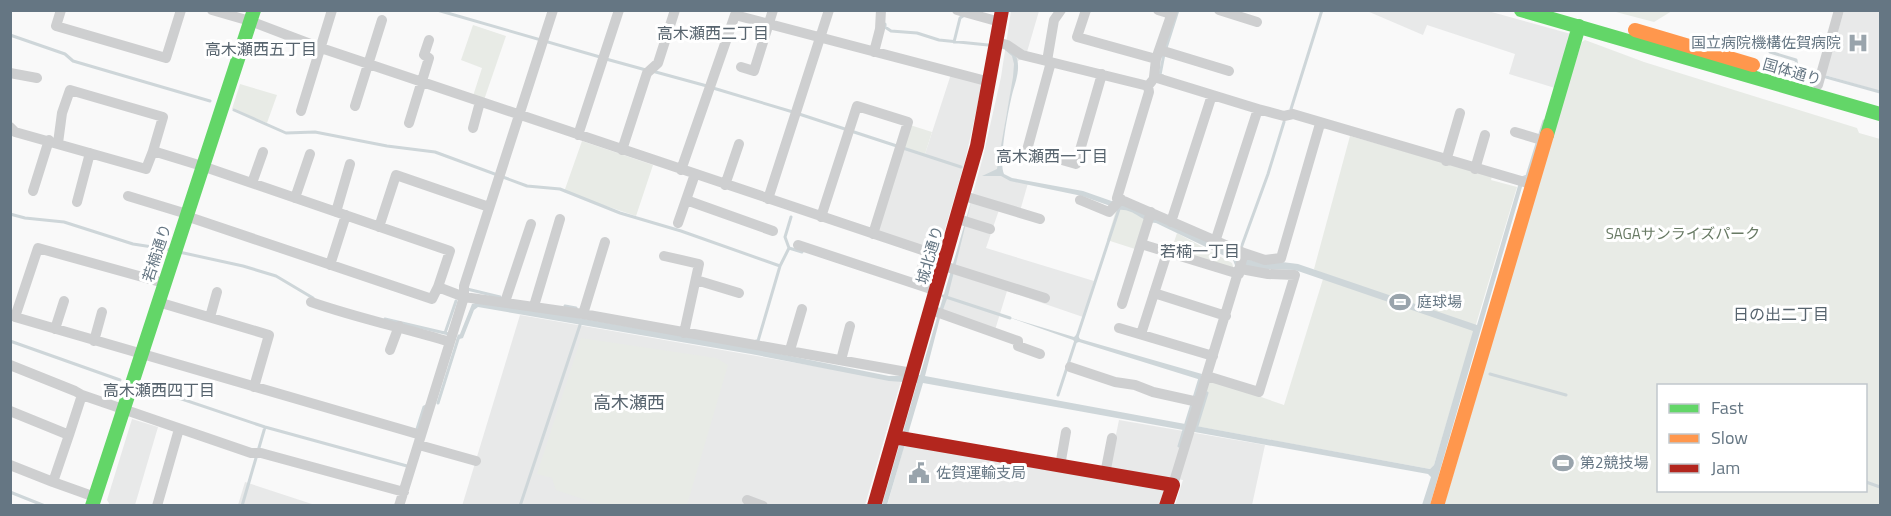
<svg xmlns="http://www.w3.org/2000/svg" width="1891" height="516" font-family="'Titillium Web','Noto Sans JP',sans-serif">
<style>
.built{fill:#e8e9e9}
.green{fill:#e8ebe6;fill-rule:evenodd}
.water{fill:#ced6d9}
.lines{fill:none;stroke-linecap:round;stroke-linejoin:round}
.stream{stroke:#ced6d9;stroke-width:3}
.street{stroke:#cecfd0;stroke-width:10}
.fast{stroke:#63d668;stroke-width:14}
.slow{stroke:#ff974d;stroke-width:14}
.jam{stroke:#b3261e;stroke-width:14}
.labels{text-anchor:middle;stroke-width:6;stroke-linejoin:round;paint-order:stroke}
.poi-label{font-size:15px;fill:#657683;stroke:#fff;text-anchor:start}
.street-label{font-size:15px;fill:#657683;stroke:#fff}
.park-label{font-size:15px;fill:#687a64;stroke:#fff}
.neighbourhood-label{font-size:16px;fill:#57646e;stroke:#fff}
.quarter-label{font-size:18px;fill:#57646e;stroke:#fff}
</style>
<rect width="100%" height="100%" fill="#f9f9f9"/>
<path class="built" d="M1011 11H1039L1027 52 1017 62 1006 117 999 172 1011 180 1028 183 1020 211 1001 204 986 248 1094 281 1083 317 1007 291 995 330 940 312 983 157 1001 77Z
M1367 11H1488L1571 34 1555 88 1509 74 1515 54 1427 25 1423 35Z
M1844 11H1880V91L1825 75Z
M953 68 984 76 965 161 929 284 913 279 923 246 878 232 903 147 925 154Z
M520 315 901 381 865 505 462 506Z
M132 419 158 427 135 505H110L107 500Z
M1119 420 1265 445 1252 505H1175L1183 480 1109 469Z
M905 443 1164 490 1159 505 887 506Z
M245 482 315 505H238Z"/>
<path class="green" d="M1612 11H1672L1654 22Z
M473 25 506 36 484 100 473 96 482 68 461 60Z
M1585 40 1644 62 1857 128 1859 133 1880 139V505L1444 506 1570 78 1582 42ZM1658 386H1866V490H1658Z
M240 84 277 95 267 123 232 109Z
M910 125 932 132 925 154 903 147Z
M1350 136 1492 176 1491 180 1517 187 1434 465 1430 469 1195 426 1209 379 1284 405 1323 279 1314 269Z
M582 141 653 165 636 216 564 192Z
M1118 204 1134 210 1145 218 1135 249 1107 240Z
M1177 233 1232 263 1234 270 1171 251Z
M581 338 716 358 728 365 687 505H601L556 490 552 478 537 474Z"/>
<path class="water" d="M1007 49C1012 52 1016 53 1017 59 1020 69 1016 81 1013 91 1009 106 998 162 1004 174L1012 178 1083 191 1120 204 1185 231 1237 256 1264 264 1282 262 1298 264 1477 325 1520 179 1524 180 1430 505H1422L1431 477 1428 474 923 383 887 505H882L917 383 889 381 751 354 478 307 474 310 463 338 456 340 460 334 472 304 482 301 756 349 889 376 920 375 971 203 948 296 940 318 925 376 1430 469 1434 465 1473 331 1295 270 1236 268 1233 260 1156 223C1141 222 1134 208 1118 210L1116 208 1082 196 1010 181 1001 176H982L997 169 1013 77 1014 64 1012 56 1005 50Z
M1008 317 1074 337 1077 334 1080 339 1202 374 1201 380 1079 342 1076 343 1073 340Z"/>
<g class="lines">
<path class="stream" d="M437 10 600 57
M885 24V27L891 31 917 33 939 40 988 45
M10 35 65 54 73 61 210 101
M954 42 960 18 963 16
M1166 48 1178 10
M1770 52 1796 60 1797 69 1812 73
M606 59 646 70
M652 71 707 86
M1163 76 1160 75 1164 54
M1826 77 1880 92
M713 88 793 112
M234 110 286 133 315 132 387 146 435 152 527 186 560 189 620 213 681 231 780 266
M1293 111 1291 109 1322 10
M799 114 961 167
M1522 178 1527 176 1544 121
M10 214 25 218 64 222 133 244 172 250
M789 248 802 252
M1241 248 1268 174 1284 122
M179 252 243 266 276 276 313 298
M467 289 500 297
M943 296 1010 318
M565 306 576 308
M385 319 449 334
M445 333 456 301
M10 341 120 380
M756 341H758L780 266 789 248 785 237 791 217
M1490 374 1566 395
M143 386 265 427 407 466
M1058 395 1119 209
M1194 398 1200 378
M438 403 459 336
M417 429 424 407 426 406
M1196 429 1207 393
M1179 446 1192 404
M1866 482 1880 487
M10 492 45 506
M242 506 265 427
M520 506 581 322"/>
<path class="street" d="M61 10 56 26 166 58 181 10
M212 10 250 21 321 48 946 258
M957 10 1000 22
M1086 10 1077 37 1156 59
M1158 10 1171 14
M1173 10 1156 59 1154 77 1258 109 1284 116 1293 114 1531 184
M1219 10 1257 22
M997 42 1007 45 1022 55 1148 86 1152 81
M1160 50 1229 71
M874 52 880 29 881 10
M1047 61 1054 20 1061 10
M1051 62 1027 150 1076 164 1102 74
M741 67 754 71 773 10
M10 73 37 78
M1818 85 1839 10
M1148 86 1149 92 1117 198 1244 253 1265 260 1281 258 1320 124
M355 106 382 20
M301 111 332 10
M409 123 429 58 424 55 429 40
M10 127 15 132 146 169 153 151 202 166 450 251 438 287 464 297 583 314 912 373
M473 128 480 102
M1515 132 1545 141
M578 135 619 10
M58 143 62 113 70 90 163 117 153 151
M622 150 647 73 658 63 675 10
M1446 161 1460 113
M1475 169 1485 135
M681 170 735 15 990 82
M252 183 263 152
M725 185 739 144
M33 191 49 140
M128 196 187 214
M964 196 1040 219
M295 198 310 154
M768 199 829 10
M686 200 773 231
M1080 200 1109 212 1121 199
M77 202 90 153
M336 212 350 164
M186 216 432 299 438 287
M821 217 857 106 908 122 873 234
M958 219 990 229
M1171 222 1212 95
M678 223 695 174
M379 227 396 175 489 207
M1215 242 1258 109
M1141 244 1239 274
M798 245 937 291
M664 256 699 264 684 333
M330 265 346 215
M944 266 1045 298
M696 280 739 293
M164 283 38 248 15 317 421 435
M1154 293 1226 316
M158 302 269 335 254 387
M311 302C357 318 404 328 450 342
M505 302 531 224
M1122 304 1151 212
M534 306 560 219
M931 310 1018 341V346L1040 354
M583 314 605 242
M210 317 217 292
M1119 328 1213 356
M55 329 64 301
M1141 334 1167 253
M94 341 102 312
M390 350 399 326
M790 350 802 309
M841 360 850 326
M10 365 75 391 82 395
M1070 367 1115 382 1135 385 1153 392 1198 402
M1207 376 1259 392 1295 275 1268 274 1241 269
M10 411 69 435 82 395 251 453H261L404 492
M69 435 53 482 95 497
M419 445 476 461
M10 465 53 482
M1060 466 1066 432
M1105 474 1112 438
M1173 485 1244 253
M747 500 763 506
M157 506 179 429
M399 506 464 297V286L553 10"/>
<path class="fast" d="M1521 10 1880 114
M1547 135 1579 26
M92 506 254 10"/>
<path class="slow" d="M1635 30 1753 65
M1437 506 1547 135"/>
<path class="jam" d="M894 437 1173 485 1166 506
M874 506 977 146 1002 10"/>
</g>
<defs>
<symbol id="hospital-bare" viewBox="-9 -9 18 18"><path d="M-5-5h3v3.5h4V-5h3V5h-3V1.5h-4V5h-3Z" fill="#99a4ac" stroke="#fff" stroke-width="2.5" paint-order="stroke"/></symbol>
<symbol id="stadium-bare" viewBox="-9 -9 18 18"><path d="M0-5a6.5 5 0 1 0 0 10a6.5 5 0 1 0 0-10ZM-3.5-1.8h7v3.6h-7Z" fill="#99a4ac" stroke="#fff" stroke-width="2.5" paint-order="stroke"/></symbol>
<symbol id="civic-bare" viewBox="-9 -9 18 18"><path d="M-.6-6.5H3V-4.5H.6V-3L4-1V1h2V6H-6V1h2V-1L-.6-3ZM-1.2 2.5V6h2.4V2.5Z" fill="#99a4ac" stroke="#fff" stroke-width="2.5" paint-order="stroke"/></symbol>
</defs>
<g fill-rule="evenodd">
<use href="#hospital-bare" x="1843" y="28" width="30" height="30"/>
<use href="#stadium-bare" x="1385" y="287" width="30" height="30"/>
<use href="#stadium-bare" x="1548" y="448" width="30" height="30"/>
<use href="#civic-bare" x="904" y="458" width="30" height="30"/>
</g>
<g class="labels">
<g class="poi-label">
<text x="1841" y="48" text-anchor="end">国立病院機構佐賀病院</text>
<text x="1417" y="307">庭球場</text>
<text x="1580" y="468">第2競技場</text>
<text x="936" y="478">佐賀運輸支局</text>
</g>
<g class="street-label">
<text transform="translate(1792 72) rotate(16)" y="5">国体通り</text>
<text transform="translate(157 253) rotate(-72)" y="5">若楠通り</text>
<text transform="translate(930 255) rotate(-74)" y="5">城北通り</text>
</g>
<g class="park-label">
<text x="1683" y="239">SAGAサンライズパーク</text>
</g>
<g class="neighbourhood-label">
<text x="713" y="39">高木瀬西二丁目</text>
<text x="261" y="55">高木瀬西五丁目</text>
<text x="1052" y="162">高木瀬西一丁目</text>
<text x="1200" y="257">若楠一丁目</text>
<text x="1781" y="320">日の出二丁目</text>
<text x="159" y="396">高木瀬西四丁目</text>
</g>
<g class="quarter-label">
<text x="629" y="409">高木瀬西</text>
</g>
</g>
<rect width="1891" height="516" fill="none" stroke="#657683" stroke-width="24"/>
<rect x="1657" y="384" width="210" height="108" fill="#ffffff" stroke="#c1c8cd" stroke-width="1.5"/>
<rect x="1669" y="404" width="30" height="9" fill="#63d668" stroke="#c1c8cd" stroke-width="1.5"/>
<text x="1711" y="414" font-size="18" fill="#657683">Fast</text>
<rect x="1669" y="434" width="30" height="9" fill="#ff974d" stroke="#c1c8cd" stroke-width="1.5"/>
<text x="1711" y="444" font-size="18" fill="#657683">Slow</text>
<rect x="1669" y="464" width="30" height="9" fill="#b3261e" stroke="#c1c8cd" stroke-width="1.5"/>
<text x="1711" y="474" font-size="18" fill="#657683">Jam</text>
</svg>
